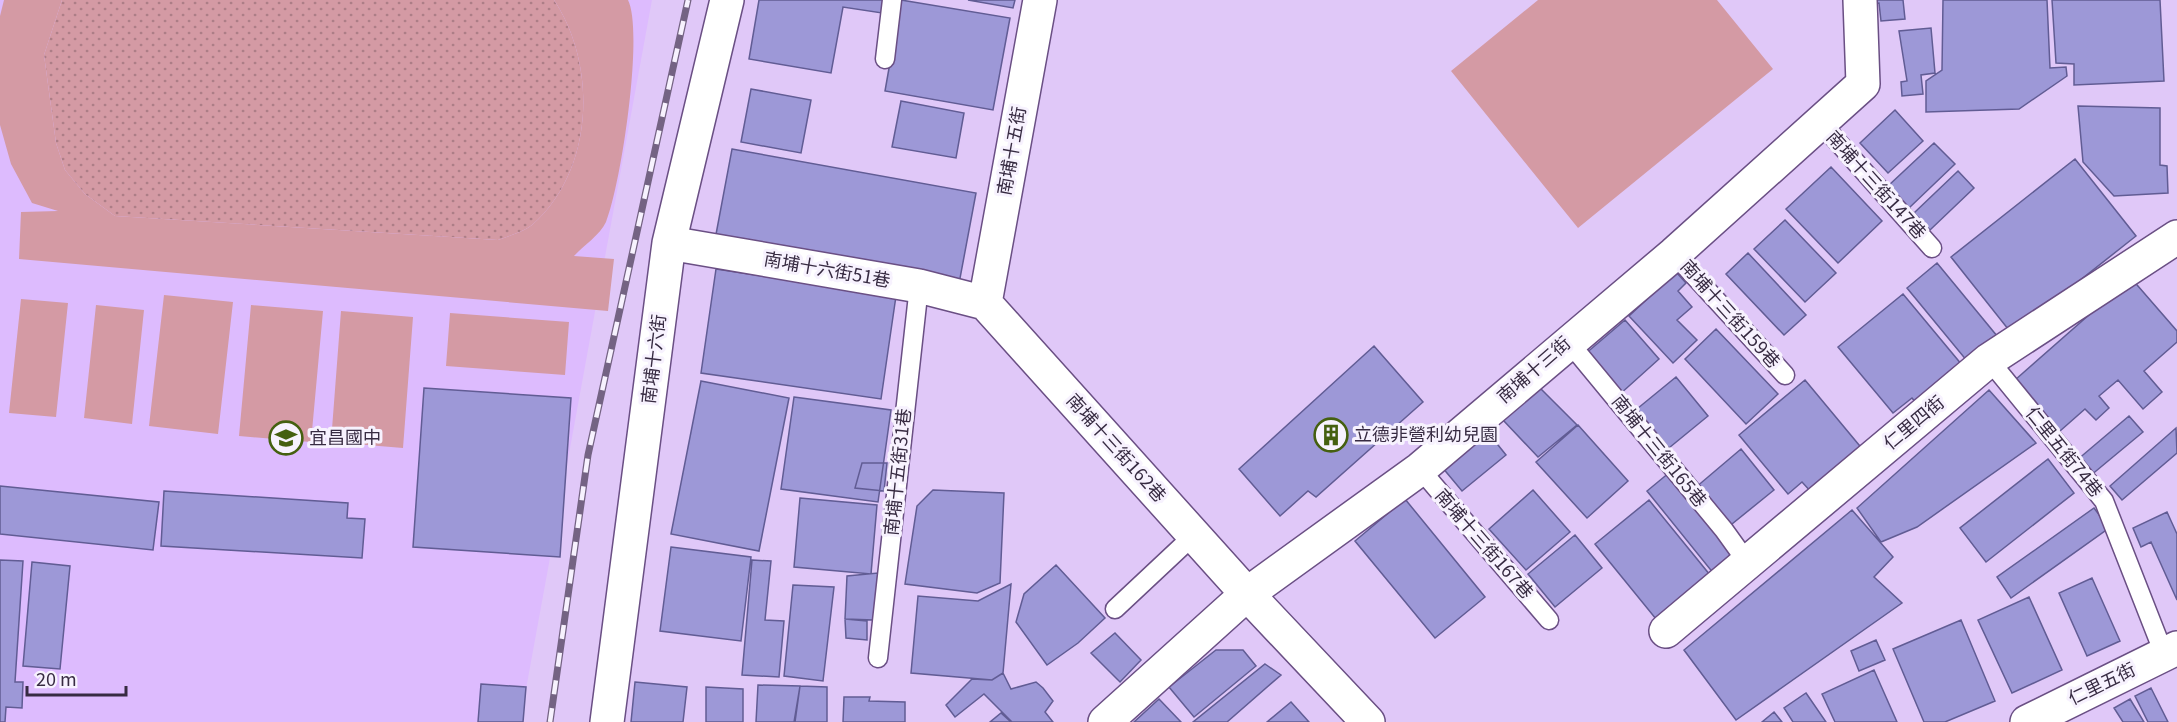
<svg xmlns="http://www.w3.org/2000/svg" width="2177" height="722" font-family="Georgia,'Noto Sans TC',serif">
<style>
.built{fill:#ddbbfe}
.grass{fill:url(#grass-dots)}
.park{fill:#d49aa4}
.building{fill:#9d98d7;stroke:#615c94;stroke-width:1.5}
.lines{fill:none;stroke-linecap:round;stroke-linejoin:round}
.service-casing{stroke:#6a4f84;stroke-width:21}
.minor-casing{stroke:#6a4f84;stroke-width:36}
.tertiary-casing{stroke:#6a4f84;stroke-width:36}
.service{stroke:#fff;stroke-width:18}
.minor{stroke:#fff;stroke-width:33}
.tertiary{stroke:#fff;stroke-width:33}
.rail-casing{stroke:#746383;stroke-width:7}
.rail{stroke:#f7f2fe;stroke-width:4.5;stroke-dasharray:14;stroke-linecap:butt}
.labels{text-anchor:middle;stroke-width:6;stroke-linejoin:round;paint-order:stroke}
.street-label{font-size:18px;fill:#372b42;stroke:#f7f2fe}
.poi-label{font-size:18px;fill:#372b42;stroke:#f7f2fe;text-anchor:start}
</style>
<defs>
<pattern id="grass-dots" width="8" height="8" patternUnits="userSpaceOnUse" patternTransform="scale(1.5)"><rect width="8" height="8" fill="#d49aa4"/><path d="M2 2h.1M6 6h.1" fill="none" stroke="#ad7e87" stroke-width="1.8" stroke-linecap="round"/></pattern>
</defs>
<rect width="100%" height="100%" fill="#e0c8f8"/>
<path class="built" d="M0 0H652L520 722H0Z"/>
<path class="grass" d="M62 0H554C598 66 594 171 532 225 523 232 509 236 498 240L115 216 85 194 65 170 56 143 44 55Z"/>
<path class="park" d="M4 0H62L44 55 56 143 65 170 85 194 115 216 498 240C509 236 523 232 532 225 594 171 598 66 554 0H628C644 32 621 186 606 222 600 235 583 246 574 256L614 259 608 311 19 259 21 212 58 211 32 203 11 164 0 125V16Z
M1538 0H1717L1773 69 1578 228 1451 71Z
M164 295 233 302 218 434 149 426Z
M21 299 68 303 56 417 9 413Z
M96 305 144 310 132 424 84 418Z
M251 305 323 311 311 442 239 436Z
M341 311 413 317 403 448 331 442Z
M450 313 569 322 565 375 446 366Z"/>
<path class="building" d="M759 0H884L882 13 843 7 831 73 749 59Z
M901 0 1010 18 993 110 885 91Z
M968 0H1015L1013 8Z
M1872 0H1903L1905 19 1881 21 1879 3 1873 4Z
M1943 0H2047L2050 68 2066 67 2067 76 2019 109 1926 112V81L1942 70Z
M2052 0H2160L2164 81 2074 85V64L2056 63Z
M1931 28 1935 73 1921 75 1923 94 1902 96 1901 82 1907 81 1899 31Z
M751 89 811 100 801 153 741 142Z
M901 101 964 113 956 158 892 147Z
M2078 106 2160 108V165L2167 166 2168 193 2114 196 2083 162Z
M1895 110 1923 141 1888 173 1860 143Z
M1934 143 1955 164 1909 208 1888 186Z
M732 149 976 193 958 289 714 245Z
M2075 159 2136 236 2012 334 1951 257Z
M1831 167 1882 221 1838 263 1786 209Z
M1958 171 1974 188 1930 230 1914 213Z
M1785 220 1836 273 1805 302 1754 249Z
M1748 253 1806 315 1784 335 1726 274Z
M1937 263 2002 342 1972 367 1907 288Z
M716 269 896 296 881 399 701 373Z
M1676 272 1686 283 1678 291 1692 307 1677 320 1697 340 1673 363 1629 316Z
M2131 278 2177 331V342L2144 371 2162 392 2143 409 2118 380 2099 396 2109 408 2096 420 2085 409 2060 431 2015 380Z
M1903 294 1967 371 1921 409 1912 398 1893 413 1838 347Z
M1625 320 1659 359 1619 395 1584 355Z
M1716 329 1778 394 1746 424 1685 359Z
M1374 346 1423 402 1316 497 1308 491 1280 516 1239 469Z
M1676 377 1708 416 1664 452 1632 413Z
M1805 380 1864 451 1813 494 1802 482 1788 494 1739 435Z
M701 381 789 398 759 551 671 534Z
M1538 386 1577 425 1538 457 1503 420Z
M424 388 571 398 560 557 413 547Z
M1989 390 2036 443 1917 527 1881 542 1857 508Z
M794 397 891 410 878 502 781 489Z
M2129 416 2143 432 2090 476 2077 460Z
M1578 425 1628 481 1587 518 1536 462Z
M2176 428 2177 453 2122 500 2110 486Z
M1486 430 1506 455 1462 491 1442 467Z
M1741 449 1774 490 1727 528 1695 488Z
M2048 459 2074 493 1986 562 1960 528Z
M862 463H887L884 491 855 488Z
M1670 472 1737 555 1714 574 1647 491Z
M0 486 159 502 153 550 0 534Z
M933 490 1004 493 1000 583 977 593 905 584 917 506Z
M1533 490 1570 532 1526 570 1489 529Z
M164 491 348 503 347 518 365 519 362 558 161 546Z
M800 498 877 505 871 574 794 567Z
M1405 499 1485 597 1435 638 1355 541Z
M1649 500 1710 575 1656 619 1595 544Z
M2094 508 2109 528 2011 598 1997 577Z
M1852 510 1893 557 1874 577 1902 603 1736 720 1684 650Z
M2167 512 2177 534V600L2151 542 2141 547 2133 528Z
M1575 535 1602 568 1555 607 1528 574Z
M671 547 751 557 741 641 660 631Z
M0 560 23 561 15 682H23L22 708 6 707 5 722H0Z
M752 560 771 561 765 620 784 621 779 677 742 675Z
M32 562 70 566 60 669 23 666Z
M1056 565 1105 618 1078 643 1047 665 1016 622 1024 594Z
M878 573 874 620 845 619 847 576Z
M2092 578 2120 641 2087 656 2059 593Z
M1011 584 1003 673 992 680 911 673 918 596 978 601Z
M793 585 834 587 823 681 784 676Z
M2029 597 2062 670 2012 693 1978 620Z
M845 619 867 621V640L846 638Z
M1961 620 1995 701 1945 722H1924L1893 649Z
M1115 633 1141 660 1120 682 1091 653Z
M1876 640 1885 660 1859 671 1851 651Z
M1216 650H1243L1256 666 1194 717 1169 687Z
M1265 664 1281 675 1227 722H1193Z
M1874 670 1897 722H1835L1822 694Z
M1003 673 1011 689 1036 682 1043 688 1053 701 1045 712 1053 722H1012L984 694 955 717 946 705 972 679 992 680Z
M635 682 687 687 683 722H631Z
M481 684 526 687 523 722H478Z
M758 685 800 686 794 722H756Z
M800 686 827 687V722H795Z
M706 687 743 689V722H706Z
M2151 688 2168 722H2148L2135 696Z
M1806 693 1826 722H1793L1784 708Z
M844 697H870L869 701 905 702V722H843Z
M1159 699 1181 722H1134Z
M2130 699 2144 722H2123L2114 708Z
M1291 702 1309 722H1267Z
M1774 712 1782 722H1762Z
M1001 713 1011 722H990Z"/>
<g class="lines">
<defs>
<path id="service" d="M885 59 892 0
M1820 122 1932 248
M1674 254 1785 375
M1568 341 1724 530 1747 562
M1989 360 2104 501 2164 654
M1420 469 1549 620
M1115 609 1194 535
M878 658 919 286"/>
<path id="minor" d="M669 243 919 286 985 303
M985 303 1247 594 1368 722
M985 303 1040 0
M1666 631 1989 360 2177 237
M607 722 669 243 727 0
M1105 722 1247 594 1420 469 1674 254 1863 84 1860 0"/>
<path id="tertiary" d="M2027 722 2177 648"/>
</defs>
<use href="#service" class="service-casing"/>
<use href="#minor" class="minor-casing"/>
<use href="#tertiary" class="tertiary-casing"/>
<use href="#service" class="service"/>
<use href="#minor" class="minor"/>
<use href="#tertiary" class="tertiary"/>
<defs>
<path id="rail" d="M550 722 588 455 688 0"/>
</defs>
<use href="#rail" class="rail-casing"/>
<use href="#rail" class="rail"/>
</g>
<defs>
<symbol id="building-ring" viewBox="-11 -11 22 22"><circle r="9.5" fill="#f7f2fe" stroke="#456010" stroke-width="1.5"/><path d="M-4-6H4V6H1V3H-1V6H-4ZM-2.5-4.3h1.7v1.8h-1.7ZM.8-4.3h1.7v1.8H.8ZM-2.5-1h1.7V.8h-1.7ZM.8-1h1.7V.8H.8Z" fill="#456010"/></symbol>
<symbol id="school-ring" viewBox="-11 -11 22 22"><circle r="9.5" fill="#f7f2fe" stroke="#456010" stroke-width="1.5"/><path d="M0-5L7-2L0 1L-7-2ZM-4 1L0 2.5L4 1V4Q0 6-4 4Z" fill="#456010"/></symbol>
</defs>
<g fill-rule="evenodd">
<use href="#building-ring" x="1312" y="416" width="38" height="38"/>
<use href="#school-ring" x="267" y="419" width="38" height="38"/>
</g>
<g class="labels">
<g class="street-label">
<text transform="translate(1012 151) rotate(-80)" y="6">南埔十五街</text>
<text transform="translate(1876 185) rotate(48)" y="6">南埔十三街147巷</text>
<text transform="translate(827 270) rotate(10)" y="6">南埔十六街51巷</text>
<text transform="translate(1730 314) rotate(48)" y="6">南埔十三街159巷</text>
<text transform="translate(654 359) rotate(-83)" y="6">南埔十六街</text>
<text transform="translate(1534 370) rotate(-41)" y="6">南埔十三街</text>
<text transform="translate(1914 423) rotate(-40)" y="6">仁里四街</text>
<text transform="translate(1116 448) rotate(48)" y="6">南埔十三街162巷</text>
<text transform="translate(1659 451) rotate(51)" y="6">南埔十三街165巷</text>
<text transform="translate(2064 452) rotate(51)" y="6">仁里五街74巷</text>
<text transform="translate(898 472) rotate(-84)" y="6">南埔十五街31巷</text>
<text transform="translate(1484 544) rotate(49)" y="6">南埔十三街167巷</text>
<text transform="translate(2102 684) rotate(-26)" y="6">仁里五街</text>
</g>
<g class="poi-label">
<text x="1354" y="441">立德非營利幼兒園</text>
<text x="309" y="444">宜昌國中</text>
</g>
</g>
<path d="M27 686v9h99v-9" fill="none" stroke="#372b42" stroke-width="3"/>
<text x="36" y="686" font-size="18" fill="#372b42" stroke="#f7f2fe" stroke-width="4.5" paint-order="stroke">20 m</text>
</svg>
